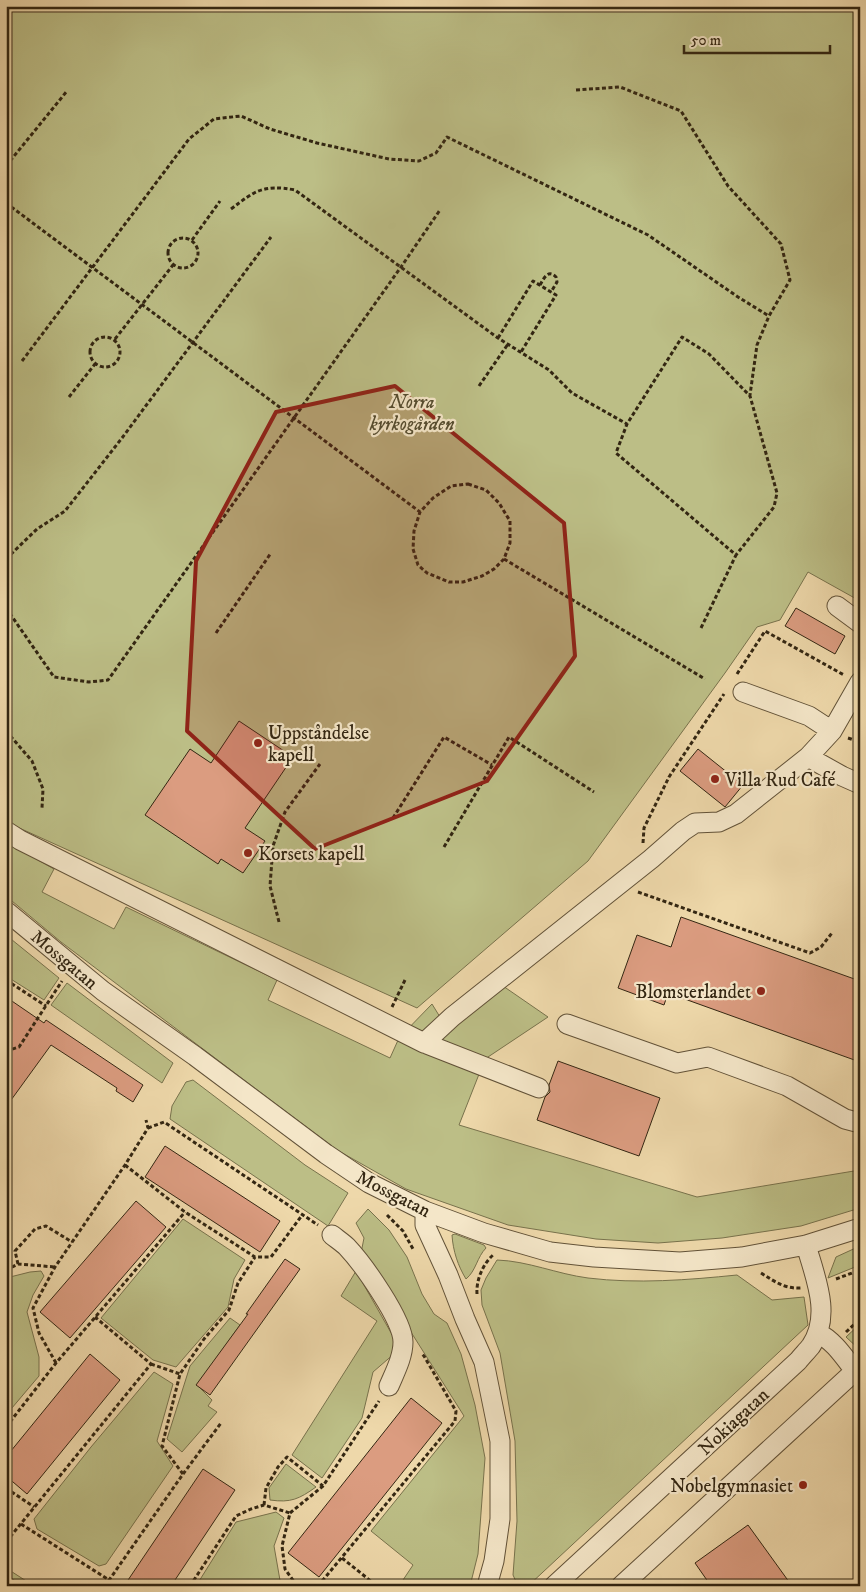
<svg xmlns="http://www.w3.org/2000/svg" width="866" height="1592" font-family="'IM FELL DW Pica',serif">
<style>
.green{fill:#bcbe86;stroke:#78724c}
.building{fill:#db9c80;stroke:#332612}
.lines{fill:none;stroke-linecap:round;stroke-linejoin:round}
.minor-casing{stroke:#625238;stroke-width:21}
.path{stroke:#332612;stroke-width:3;stroke-dasharray:4 2.5;stroke-linecap:butt}
.minor{stroke:#f4e6c8;stroke-width:19}
.marked{fill:#8f2418;fill-opacity:0.2;stroke:#8f2418;stroke-width:4;stroke-linejoin:round}
.poi-dot{fill:#8f2418;stroke:#f4e6c8;stroke-width:2}
.labels{text-anchor:middle;stroke-width:4.5;stroke-linejoin:round;paint-order:stroke}
.park-label{font-size:19px;font-style:italic;fill:#554c2f;stroke:#f4e6c8}
.poi-label{font-size:19px;fill:#332612;stroke:#f4e6c8;text-anchor:start}
.street-label{font-size:19px;fill:#332612;stroke:#f4e6c8}
</style>
<rect width="100%" height="100%" fill="#eed8aa"/>
<filter id="stains"><feTurbulence type="fractalNoise" baseFrequency=".004" numOctaves="4"/><feColorMatrix values="0 0 0 0 .2 0 0 0 0 .09 0 0 0 0 .02 0 0 0 .5 -.17"/></filter>
<radialGradient id="worn" r=".72"><stop offset=".6" stop-color="#630" stop-opacity="0"/><stop offset="1" stop-color="#630" stop-opacity=".3"/></radialGradient>
<path class="green" d="M6 6H860V601L808 572 780 620 757 627 725 673 588 861 417 1008 6 822Z
M6 842 54 869 42 892 114 929 126 907 277 980 268 1000 390 1058 399 1038 432 1004 448 1030 503 986 548 1017 485 1059 459 1125 697 1197 860 1170V1208L801 1226 722 1238 658 1243 596 1239 508 1225 406 1189 337 1150 61 942 6 896Z
M6 935 59 978 44 1000 6 976Z
M67 983 173 1063 162 1083 51 1005Z
M193 1080 305 1165 348 1193 328 1226 170 1119 172 1106 186 1082Z
M368 1209 389 1230 407 1257 422 1294 434 1314 447 1323 461 1354 475 1405 485 1458 478 1554 470 1586H399L413 1565 371 1531 464 1416 361 1253 364 1238 356 1223Z
M183 1219 245 1260 234 1279 228 1307 176 1367 153 1360 101 1318Z
M455 1234 484 1245 486 1248C477 1257 476 1271 466 1279 458 1266 453 1251 452 1235Z
M860 1246V1265L828 1278 836 1257Z
M497 1260C528 1261 557 1274 588 1278 637 1284 688 1280 737 1275L772 1300 804 1297 808 1325 528 1586H518L513 1575 517 1521 515 1441 500 1353 482 1305 481 1290 486 1278Z
M41 1271 44 1276 33 1295 27 1312 39 1357V1376L6 1415V1278L30 1272Z
M356 1271 394 1338 395 1353 373 1372 362 1418 322 1478 292 1455 377 1321 341 1296Z
M230 1318 240 1325 197 1385 212 1400 208 1406 217 1412 182 1452 167 1439 190 1366Z
M860 1324V1350L846 1337Z
M154 1372 173 1384 157 1441 173 1466 106 1564 99 1566 37 1529 34 1519 91 1447Z
M286 1464 316 1487C299 1499 291 1503 270 1500L269 1488Z
M276 1512 284 1518 274 1546 281 1586H196L236 1522Z
M6 1568 34 1586H6Z"/>
<path class="building" d="M796 608 845 636 835 654 785 626Z
M239 721 293 757 245 828 265 841 243 873 221 859 218 864 145 815 190 749 211 763Z
M698 749 743 785 725 807 680 771Z
M681 917 860 981V1062L668 993 664 1005 618 988 637 935 671 947Z
M6 997 44 1023 46 1020 143 1085 133 1102 116 1091 117 1088 51 1045 6 1107Z
M558 1061 660 1098 639 1156 537 1120 545 1097 550 1092 549 1085Z
M165 1146 280 1221 260 1252 145 1177Z
M136 1201 166 1227 70 1338 40 1312Z
M285 1259 300 1269 210 1395 196 1385 248 1314H246Z
M90 1354 120 1380 27 1494 6 1476V1457Z
M411 1398 442 1423 319 1577 288 1553Z
M203 1469 235 1490 171 1586H124Z
M748 1525 792 1586H711L695 1563Z"/>
<g class="lines">
<defs>
<path id="minor" d="M837 606 860 623
M743 692 809 716 832 731
M808 757 842 776 860 784
M6 831 20 840 424 1043 452 1017 651 859 683 831 695 823 719 822 736 814 808 757 832 731 860 682
M6 911 103 991 195 1056 326 1154 369 1183 425 1211 484 1233 550 1252 594 1257 680 1262 742 1257 806 1245 860 1228
M567 1024 677 1063 708 1057 787 1086 845 1119 860 1123
M424 1043 539 1088
M425 1211V1225L448 1275 465 1319 484 1362 500 1441V1519L494 1561 487 1586
M332 1235C337 1239 343 1243 347 1247 363 1264 403 1320 403 1342 403 1357 395 1372 389 1386
M554 1586 798 1361C802 1356 807 1351 811 1346 832 1315 815 1277 806 1245
M621 1586 855 1371C844 1357 834 1341 818 1333"/>
</defs>
<use href="#minor" class="minor-casing"/>
<path class="path" d="M576 90 620 87 681 111 728 186 781 244 790 280 769 316 757 345 750 395
M6 166 67 91
M6 203 420 512
M231 209C255 191 263 184 295 190L498 338 549 370 572 393 627 424
M168 253a15 15 0 1 1 30 0a15 15 0 1 1-30 0Z
M192 240 220 201
M540 285C544 278 548 269 556 277L557 282 551 292
M90 352a15 15 0 1 1 30 0a15 15 0 1 1-30 0Z
M498 338 533 281 556 295 521 352
M115 339 173 265
M22 361 189 139 214 119 241 116 270 129 317 143 389 159 419 161 436 153 447 137 648 235 738 297 769 316
M479 386 508 344
M69 397 95 364
M468 484 486 490 499 503 510 521V543L504 559 494 569 482 576 463 582H449L427 573 418 565 413 549 414 531 420 512 433 498 451 486Z
M6 559 37 529 65 511 122 438 271 237
M504 559 705 679
M6 608 54 677 89 682 108 680 401 267 440 210
M701 628 736 555 616 453 627 424 682 337 709 354 750 396 777 493 774 507 736 555
M216 633 271 553
M737 674 765 631 844 675
M6 731 32 761 43 789 42 808
M848 738 860 742
M393 818 444 737 492 765
M643 843 644 828 669 777 724 694
M444 847 509 737 594 792
M638 892 810 953 821 947 832 933
M279 922 270 886 273 846 285 812 320 764
M6 980 46 1006
M392 1007 405 980
M6 1051 19 1047 62 981
M148 1128 164 1122 318 1225
M125 1165 185 1212 255 1257H271L303 1214
M387 1215 403 1231 413 1249
M18 1264 15 1251 35 1229 46 1226 72 1242
M6 1270 18 1264 55 1267
M761 1273C774 1281 784 1289 801 1288
M836 1279 860 1270
M477 1294C476 1280 483 1264 493 1255
M846 1332 860 1319
M56 1363 39 1333 33 1308 55 1267 125 1165 148 1128 146 1120
M151 1364 180 1374
M6 1427 56 1363 185 1212
M183 1474 162 1446 180 1374 204 1339 229 1310 238 1283 255 1257
M6 1488 34 1507
M264 1505 266 1488 278 1467 287 1457 323 1486
M21 1524 109 1580
M6 1542 151 1364 95 1317
M342 1558 377 1586
M6 1576 20 1586
M105 1586 183 1474 221 1423
M190 1586 236 1516 251 1509 264 1505 290 1513
M297 1586 285 1569 282 1546 290 1513 323 1486 379 1401
M318 1586 455 1421 456 1411 424 1356 421 1353"/>
<use href="#minor" class="minor"/>
</g>
<path class="marked" d="M395 386 564 523 575 656 487 781 315 849 187 731 196 561 276 412Z"/>
<g class="poi-dot">
<circle cx="258" cy="743" r="5"/>
<circle cx="715" cy="779" r="5"/>
<circle cx="248" cy="853" r="5"/>
<circle cx="761" cy="991" r="5"/>
<circle cx="803" cy="1485" r="5"/>
</g>
<g class="labels">
<g class="park-label">
<text x="412" y="408">Norra<tspan x="412" dy="22">kyrkogården</tspan></text>
</g>
<g class="poi-label">
<text x="268" y="739">Uppståndelse<tspan x="268" dy="22">kapell</tspan></text>
<text x="725" y="786">Villa Rud Café</text>
<text x="258" y="860">Korsets kapell</text>
<text x="751" y="998" text-anchor="end">Blomsterlandet</text>
<text x="793" y="1492" text-anchor="end">Nobelgymnasiet</text>
</g>
<g class="street-label">
<text transform="translate(65 959) rotate(40)" y="7">Mossgatan</text>
<text transform="translate(394 1193) rotate(27)" y="7">Mossgatan</text>
<text transform="translate(733 1421) rotate(-43)" y="7">Nokiagatan</text>
</g>
</g>
<rect width="866" height="1592" fill="none" stroke="#eed8aa" stroke-width="25"/>
<rect x="8" y="8" width="851" height="1577" fill="none" stroke="#332612" stroke-width="2.5"/>
<rect x="12" y="12" width="841" height="1567" fill="none" stroke="#332612"/>
<path d="M684 45v8h146v-8" fill="none" stroke="#332612" stroke-width="2.5"/>
<text x="691" y="45" font-size="15" fill="#332612" stroke="#f4e6c8" stroke-width="4" paint-order="stroke">50 m</text>
<rect width="100%" height="100%" filter="url(#stains)"/>
<rect width="100%" height="100%" fill="url(#worn)"/>
</svg>
